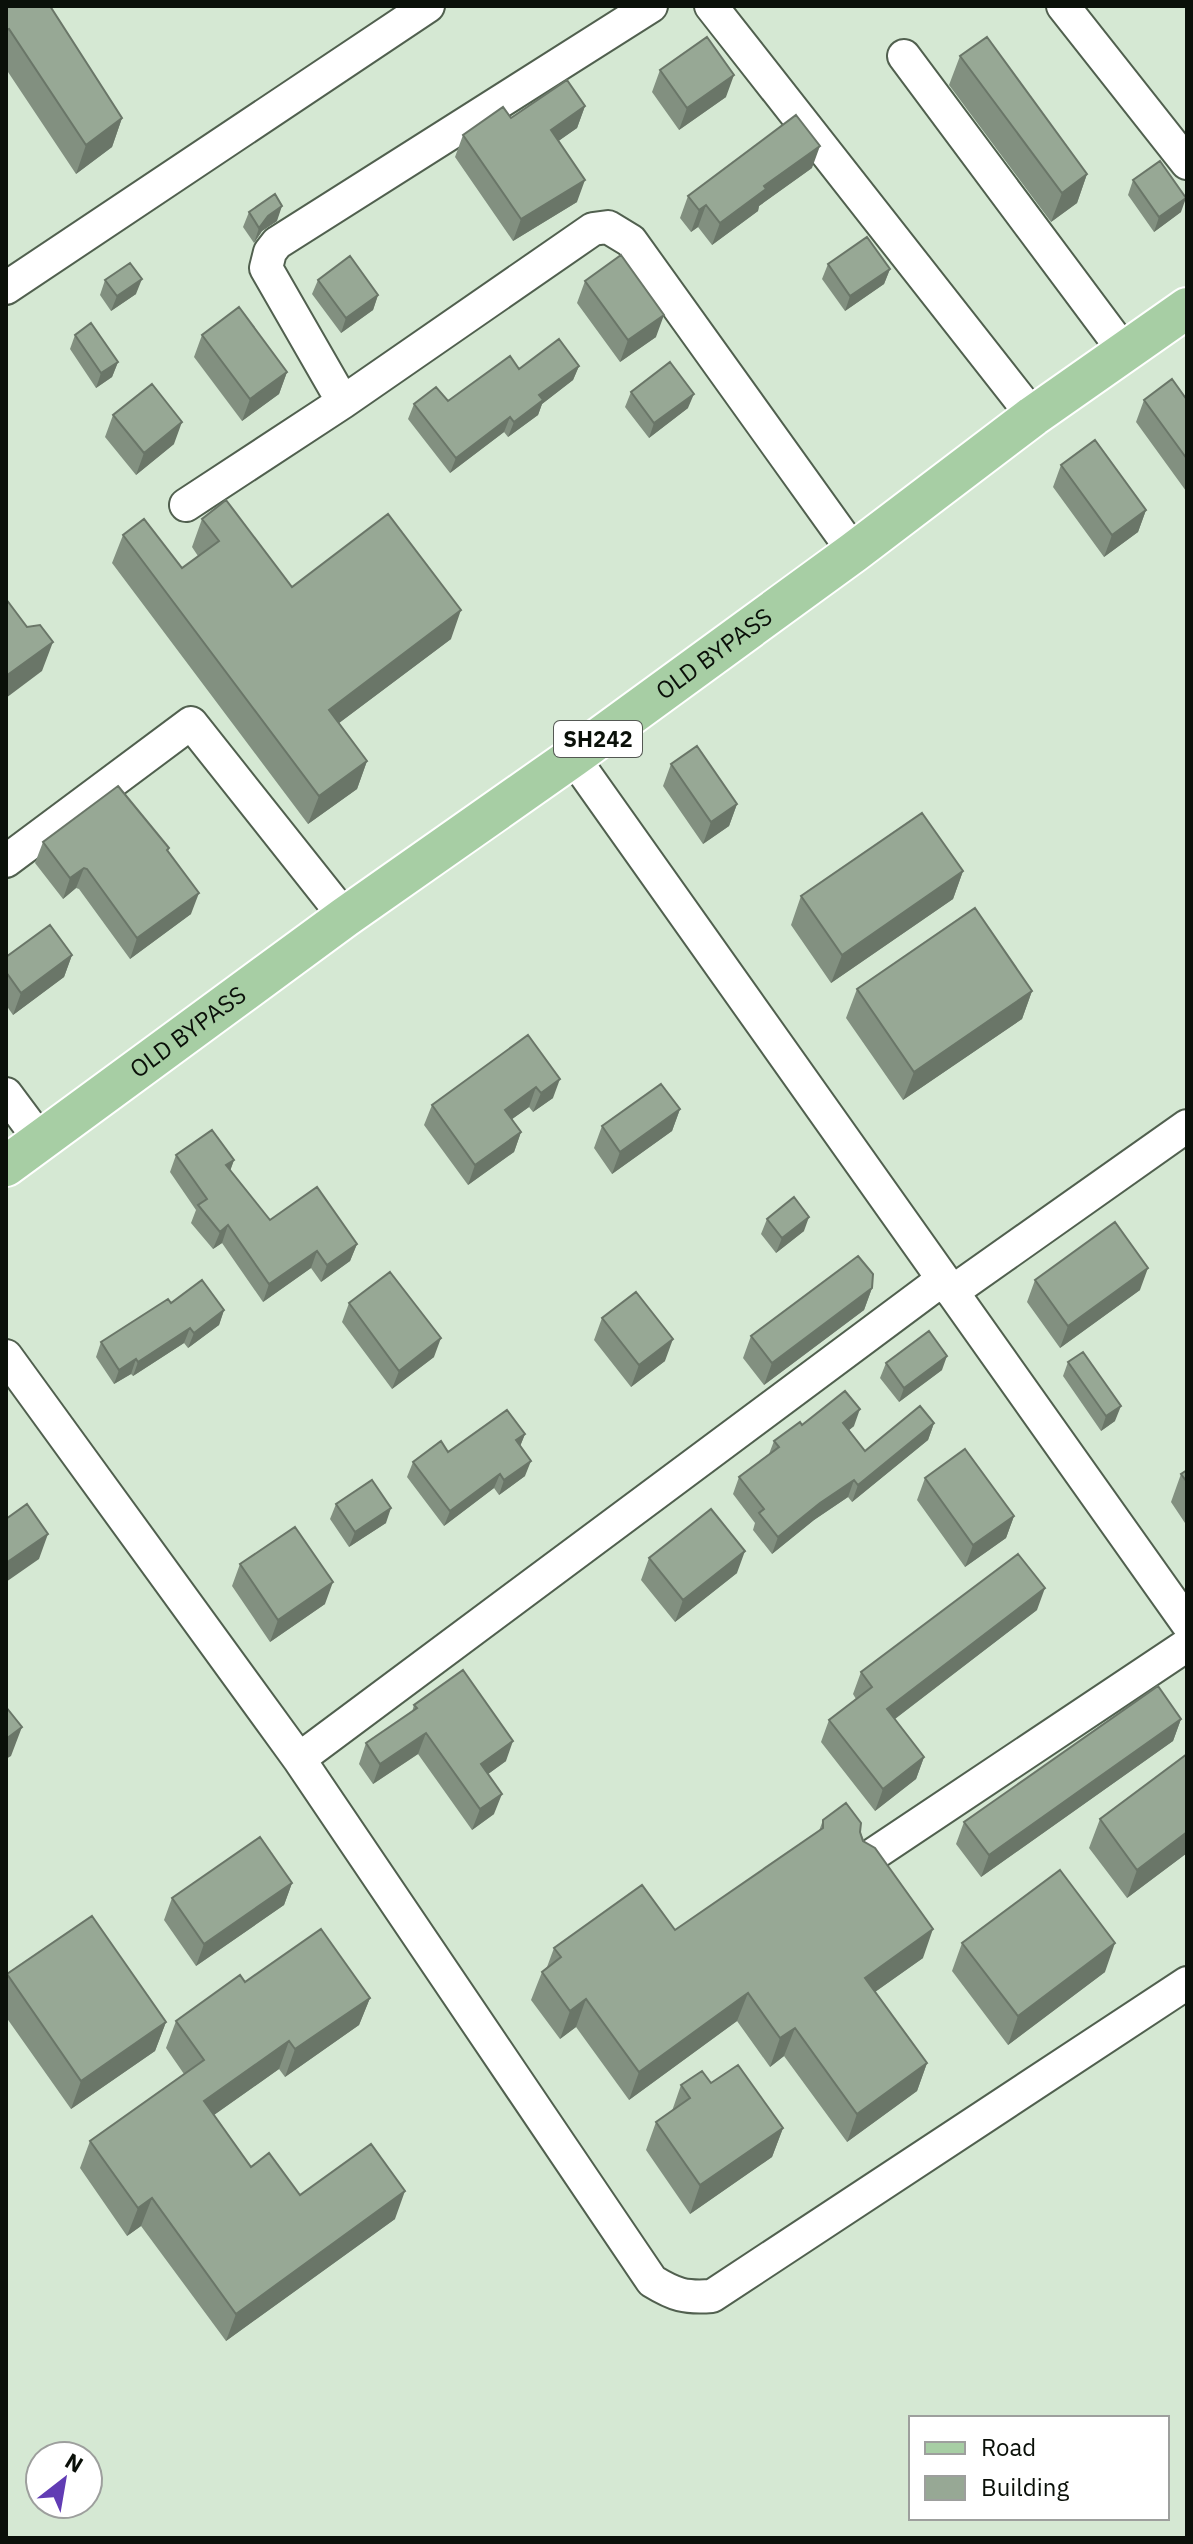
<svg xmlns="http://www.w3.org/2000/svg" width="1193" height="2544" font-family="'IBM Plex Sans',sans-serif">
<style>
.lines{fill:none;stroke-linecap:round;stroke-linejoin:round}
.minor-casing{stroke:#51604f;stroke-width:36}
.major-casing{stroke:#fff;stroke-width:44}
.minor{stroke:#fff;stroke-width:32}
.major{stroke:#a7cea4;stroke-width:40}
.wall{fill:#829080}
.shaded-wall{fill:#6a7668}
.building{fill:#97a895;stroke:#6a7668;stroke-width:2}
.labels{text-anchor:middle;stroke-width:6;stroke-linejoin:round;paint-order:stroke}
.shield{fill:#fff;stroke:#545853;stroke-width:2}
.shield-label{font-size:22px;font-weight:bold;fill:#0a1009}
.street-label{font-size:24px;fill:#0a1009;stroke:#fff}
</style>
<rect width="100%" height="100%" fill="#d5e8d3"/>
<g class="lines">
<defs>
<path id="minor" d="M711 6 1033 416
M1063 6 1187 163
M904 56 1124 351
M6 288 428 6
M343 402 266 268 270 252 277 243 651 6
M186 505 343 402 593 229 608 227 631 241 854 552
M573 757 1187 1623
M6 861 191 723 345 917
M6 1094 41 1141
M952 1292 1187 1126
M6 1356 299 1759 652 2281C675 2295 685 2298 712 2296L1187 1983
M299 1759 942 1280
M868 1858 1187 1645"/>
<g id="major">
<path id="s1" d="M6 1166 345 917 573 757 854 552 1033 416 1187 308"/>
</g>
</defs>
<use href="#minor" class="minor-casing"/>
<use href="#major" class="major-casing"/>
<use href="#minor" class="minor"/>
<use href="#major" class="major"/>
</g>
<path class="wall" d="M6 6 122 118 112 147 76 174 6 69Z
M960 56 1087 174 1077 203 1051 222 949 85Z
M660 70 726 97 679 130 652 92Z
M585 106 577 128 558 141 577 202 513 241 455 157 463 135 511 118Z
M812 168 759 206 758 211 712 245 698 227 691 232 680 218 688 196Z
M1133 180 1181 212 1154 232 1128 195Z
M249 212 277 221 262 231 254 243 243 227Z
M828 264 890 269 884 284 845 311 822 279Z
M105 280 136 294 111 311 100 295Z
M318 280 378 295 373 310 341 333 312 294Z
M585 281 656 337 620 362 577 303Z
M75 335 118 362 112 377 96 388 70 349Z
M202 335 287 372 279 394 242 421 194 357Z
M579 366 573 380 542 404 538 415 508 437 504 432 450 473 408 419 414 404 448 401 519 369Z
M631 392 688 408 649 438 625 407Z
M1144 400H1187L1186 491 1136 422Z
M113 415 174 444 136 475 105 437Z
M1061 465 1146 510 1138 532 1104 557 1053 487Z
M202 519 292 587 451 639 339 723 367 761 357 789 308 824 112 563 123 535 182 568 198 556 192 547Z
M671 764 737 804 729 826 703 844 663 786Z
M43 842 169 848 168 851 191 914 130 959 79 889 76 888 63 899 35 863Z
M963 871 953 899 831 983 791 925 801 896Z
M72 955 64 977 13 1015 6 1005V957Z
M857 989 1032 991 1022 1019 903 1100 846 1018Z
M528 1035 553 1098 533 1112 529 1107 512 1119 521 1132 514 1152 468 1185 424 1125 432 1105Z
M680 1109 672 1131 612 1174 594 1148 602 1126Z
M176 1155 234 1160 230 1170 270 1220 357 1244 350 1261 321 1282 311 1268 263 1302 222 1243 213 1249 191 1223 196 1210 170 1172Z
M767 1219 804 1231 776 1253 761 1234Z
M1035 1280 1140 1290 1060 1348 1027 1302Z
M872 1288 864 1310 764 1385 743 1358 751 1336Z
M171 1303 224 1310 219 1325 188 1348 184 1343 133 1376 131 1374 114 1384 96 1357 101 1342Z
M349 1303 434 1357 392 1389 342 1322Z
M602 1318 665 1361 631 1387 594 1340Z
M1068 1362 1115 1421 1101 1431 1063 1376Z
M886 1363 942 1370 899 1402 880 1378Z
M934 1423 928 1440 852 1502 848 1497 814 1520 772 1554 753 1530 755 1523 733 1494 739 1477 769 1454 774 1441 802 1425 854 1426 849 1430 865 1451Z
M525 1434 520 1446 525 1476 499 1495 494 1488 444 1526 407 1477 413 1462 448 1452Z
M1187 1470V1526L1171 1502 1181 1474Z
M925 1478 1014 1516 1006 1538 965 1567 917 1500Z
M336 1504 386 1523 349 1547 330 1519Z
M649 1558 737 1573 675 1622 641 1580Z
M240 1564 325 1604 270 1642 232 1586Z
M1037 1610 895 1719 924 1757 916 1779 875 1811 821 1742 829 1720 856 1699 853 1694 861 1672Z
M414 1705 506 1761 488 1774 494 1814 472 1830 418 1754 373 1784 359 1764 366 1743 412 1712Z
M1181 1719 1173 1741 981 1877 956 1844 964 1822Z
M1187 1754V1853L1127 1898 1089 1848 1100 1819Z
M823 1820 860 1832 923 1958 875 1992 927 2063 917 2091 847 2142 784 2056 770 2067 737 2021 629 2100 576 2027 560 2039 531 2000 542 1972 547 1967 554 1948 675 1930 819 1831Z
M292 1883 284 1905 196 1966 164 1920 172 1898Z
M962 1943 1105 1972 1008 2045 952 1971Z
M7 1974 166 2022 155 2051 71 2109 6 2017V1978Z
M245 1982 370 1998 359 2025 285 2077 279 2069 214 2115 251 2167 300 2195 395 2219 226 2341 141 2226 127 2236 80 2168 90 2141 184 2074 166 2048 176 2021Z
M711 2083 783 2128 772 2157 690 2214 646 2150 656 2122 672 2111 681 2085Z"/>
<path class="shaded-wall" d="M734 75 726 97 679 130 687 108Z
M585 106 577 128 543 152 551 130Z
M122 118 112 147 76 174 86 145Z
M820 146 812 168 759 206 758 211 712 245 720 223 764 186Z
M1087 174 1077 203 1051 222 1062 193Z
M585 180 577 202 513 241 521 219Z
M1186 198 1181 212 1154 232 1159 217Z
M706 205 698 227 691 232 699 210Z
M282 206 277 221 262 231 254 243 259 228 268 216Z
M890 269 884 284 845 311 850 296Z
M142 279 136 294 111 311 117 296Z
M378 295 373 310 341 333 346 318Z
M664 315 656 337 620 362 628 340Z
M118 362 112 377 96 388 101 373Z
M579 366 573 380 542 404 538 415 508 437 514 422 539 395Z
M287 372 279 394 242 421 250 399Z
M694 394 688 408 649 438 654 423Z
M510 417 504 432 450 473 456 458Z
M182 422 174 444 136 475 144 453Z
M1146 510 1138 532 1104 557 1112 535Z
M461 610 451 639 319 738 329 710Z
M53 642 42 671 6 698V676Z
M367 761 357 789 308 824 319 796Z
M737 804 729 826 703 844 711 822Z
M84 868 76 888 63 899 70 878Z
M963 871 953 899 831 983 842 955Z
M199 893 191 914 130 959 137 938Z
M72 955 64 977 13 1015 21 993Z
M1032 991 1022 1019 903 1100 914 1072Z
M560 1079 553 1098 533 1112 541 1093Z
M536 1087 529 1107 498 1129 505 1110Z
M680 1109 672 1131 612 1174 620 1152Z
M521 1132 514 1152 468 1185 475 1165Z
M234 1160 228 1177 226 1165Z
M809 1217 804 1231 776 1253 782 1238Z
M228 1225 222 1243 213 1249 220 1232Z
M357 1244 350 1261 321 1282 327 1265Z
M317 1251 311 1268 263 1302 269 1284Z
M1148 1268 1140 1290 1060 1348 1068 1326Z
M872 1288 864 1310 764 1385 772 1363Z
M224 1310 219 1325 188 1348 194 1333Z
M190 1328 184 1343 133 1376 138 1362Z
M441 1338 434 1357 392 1389 399 1371Z
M673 1339 665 1361 631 1387 639 1365Z
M947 1356 942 1370 899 1402 904 1388Z
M136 1359 131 1374 114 1384 119 1370Z
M1121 1406 1115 1421 1101 1431 1106 1416Z
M860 1409 854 1426 837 1440 843 1423Z
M934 1423 928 1440 852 1502 858 1485Z
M525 1434 519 1449 516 1440Z
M531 1461 525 1476 499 1495 504 1480Z
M500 1474 494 1488 444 1526 450 1511Z
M854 1480 848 1497 814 1520 772 1554 778 1537 820 1503Z
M391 1508 386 1523 349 1547 355 1532Z
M1014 1516 1006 1538 965 1567 973 1545Z
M48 1534 39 1559 6 1582V1563Z
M745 1551 737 1573 675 1622 683 1600Z
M333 1582 325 1604 270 1642 278 1620Z
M1045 1588 1037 1610 879 1731 887 1709Z
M1181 1719 1173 1741 981 1877 989 1855Z
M22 1727 11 1756 6 1759V1739Z
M426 1733 418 1754 373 1784 380 1764Z
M513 1741 506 1761 473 1785 481 1764Z
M924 1757 916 1779 875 1811 883 1789Z
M502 1794 494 1814 472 1830 480 1809Z
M1187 1832V1853L1127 1898 1137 1870Z
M292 1883 284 1905 196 1966 204 1944Z
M933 1929 923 1958 855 2006 865 1978Z
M1115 1943 1105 1972 1008 2045 1018 2016Z
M748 1993 737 2021 629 2100 639 2072Z
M370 1998 359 2025 285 2077 295 2049Z
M586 1999 576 2027 560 2039 570 2011Z
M166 2022 155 2051 71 2109 81 2081Z
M795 2028 784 2056 770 2067 780 2038Z
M289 2041 279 2069 194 2129 204 2101Z
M927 2063 917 2091 847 2142 857 2114Z
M783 2128 772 2157 690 2214 700 2185Z
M405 2191 395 2219 226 2341 236 2314Z
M152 2198 141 2226 127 2236 138 2208Z"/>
<path class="building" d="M6 6H50L122 118 86 145 9 29 6 30Z
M707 37 734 75 687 108 660 70Z
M987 37 1087 174 1062 193 960 56Z
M567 80 585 106 551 130 585 180 521 219 463 135 503 107 511 118Z
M796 115 820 146 764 186 766 189 720 223 706 205 699 210 688 196Z
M1160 161 1186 198 1159 217 1133 180Z
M275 194 282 206 268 216 259 228 249 212Z
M867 237 890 269 850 296 828 264Z
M621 255 664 315 628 340 585 281Z
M350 256 378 295 346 318 318 280Z
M130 263 142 279 117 296 105 280Z
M239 307 287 372 250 399 202 335Z
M91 323 118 362 101 373 75 335Z
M559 339 579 366 539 395 543 400 514 422 510 417 456 458 414 404 436 387 448 401 510 356 519 369Z
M670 362 694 394 654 423 631 392Z
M1172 379 1187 400V459L1144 400Z
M152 384 182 422 144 453 113 415Z
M1095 440 1146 510 1112 535 1061 465Z
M226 500 292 587 388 514 461 610 329 710 367 761 319 796 123 535 144 519 182 568 219 541 202 519Z
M6 599 27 627 40 625 53 642 6 676Z
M697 746 737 804 711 822 671 764Z
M118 786 169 848 167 850 199 893 137 938 87 869 84 868 70 878 43 842Z
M922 813 963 871 842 955 801 896Z
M975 908 1032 991 914 1072 857 989Z
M50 925 72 955 21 993 6 972V957Z
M528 1035 560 1079 541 1093 536 1087 505 1110 521 1132 475 1165 432 1105Z
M661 1084 680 1109 620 1152 602 1126Z
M212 1130 234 1160 226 1165 270 1220 317 1187 357 1244 327 1265 317 1251 269 1284 228 1225 220 1232 198 1205 207 1199 176 1155Z
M794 1197 809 1217 782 1238 767 1219Z
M1115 1222 1148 1268 1068 1326 1035 1280Z
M858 1256 873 1274 872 1288 772 1363 751 1336Z
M390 1272 441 1338 399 1371 349 1303Z
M202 1280 224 1310 194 1333 190 1328 138 1362 136 1359 119 1370 101 1342 168 1299 171 1303Z
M636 1292 673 1339 639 1365 602 1318Z
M929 1331 947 1356 904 1388 886 1363Z
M1083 1352 1121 1406 1106 1416 1068 1362Z
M845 1391 860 1409 843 1423 865 1451 920 1406 934 1423 858 1485 854 1480 820 1503 778 1537 759 1513 764 1509 739 1477 779 1447 774 1441 800 1422 802 1425Z
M507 1410 525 1434 516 1440 531 1461 504 1480 500 1474 450 1511 413 1462 441 1441 448 1452Z
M965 1449 1014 1516 973 1545 925 1478Z
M1187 1470V1482L1181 1474Z
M372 1480 391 1508 355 1532 336 1504Z
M27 1504 48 1534 6 1563V1519Z
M711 1509 745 1551 683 1600 649 1558Z
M295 1527 333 1582 278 1620 240 1564Z
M1018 1554 1045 1588 887 1709 924 1757 883 1789 829 1720 872 1687 861 1672Z
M463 1670 513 1741 481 1764 502 1794 480 1809 426 1733 380 1764 366 1743 417 1708 414 1705Z
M1158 1686 1181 1719 989 1855 964 1822Z
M6 1707 22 1727 6 1739Z
M1187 1754V1832L1137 1870 1100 1819Z
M846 1803 861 1823 860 1832 863 1841 875 1848 933 1929 865 1978 927 2063 857 2114 795 2028 780 2038 748 1993 639 2072 586 1999 570 2011 542 1972 561 1957 554 1948 642 1885 675 1930 823 1828V1820Z
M260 1837 292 1883 204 1944 172 1898Z
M1060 1870 1115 1943 1018 2016 962 1943Z
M92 1916 166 2022 81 2081 7 1974Z
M321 1929 370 1998 295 2049 289 2041 204 2101 251 2167 269 2153 300 2195 371 2144 405 2191 236 2314 152 2198 138 2208 90 2141 204 2060 176 2021 240 1975 245 1982Z
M738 2065 783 2128 700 2185 656 2122 690 2098 681 2085 702 2071 711 2083Z"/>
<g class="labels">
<rect class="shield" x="554" y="721" width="88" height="36" rx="6"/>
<g class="shield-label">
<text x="598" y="747">SH242</text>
</g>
<g class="street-label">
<text dy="8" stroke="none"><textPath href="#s1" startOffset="874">OLD BYPASS</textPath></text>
<text dy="8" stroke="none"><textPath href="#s1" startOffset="226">OLD BYPASS</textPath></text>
</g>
</g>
<rect width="1193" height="2544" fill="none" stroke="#0a1009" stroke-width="16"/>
<rect x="909" y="2416" width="260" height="104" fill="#ffffff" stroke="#9d9f9d" stroke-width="2"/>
<rect x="925" y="2442" width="40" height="12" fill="#a7cea4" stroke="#9d9f9d" stroke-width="2"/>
<text x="981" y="2456" font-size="24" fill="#0a1009">Road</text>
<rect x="925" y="2476" width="40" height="24" fill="#97a895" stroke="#9d9f9d" stroke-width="2"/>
<text x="981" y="2496" font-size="24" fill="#0a1009">Building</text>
<g transform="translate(64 2480) rotate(31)"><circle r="38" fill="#ffffff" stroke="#9d9f9d" stroke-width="2"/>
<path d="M0-6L14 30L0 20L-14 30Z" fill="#613cb4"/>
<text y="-12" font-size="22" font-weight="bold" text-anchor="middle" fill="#0a1009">N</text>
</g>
</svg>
